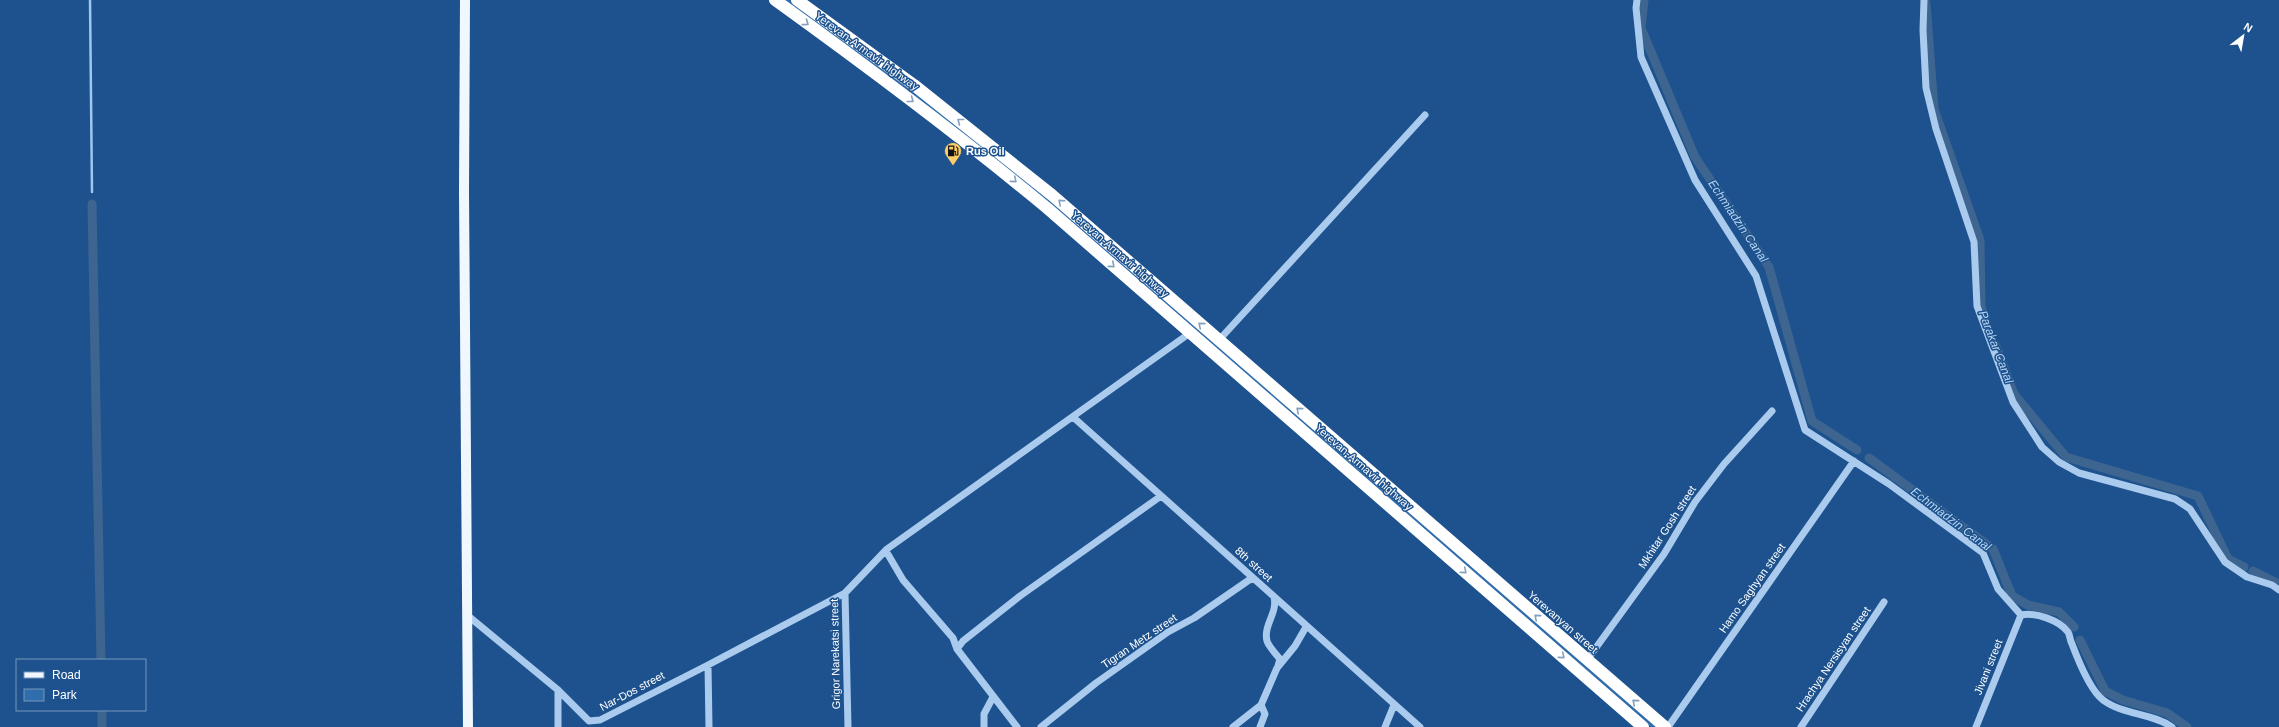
<svg xmlns="http://www.w3.org/2000/svg" width="2279" height="727" font-family="Arial,sans-serif">
<style>
.green{fill:#306dac}
.lines{fill:none;stroke-linecap:round;stroke-linejoin:round}
.stream{stroke:#9ec6ef;stroke-width:2.5}
.canal{stroke:#3d658f;stroke-width:9}
.minor{stroke:#aacbed;stroke-width:7}
.major{stroke:#f1f7ff;stroke-width:10}
.highway{stroke:#fff;stroke-width:12}
.oneway{stroke:#83a0c1}
.labels{text-anchor:middle;stroke-width:3;stroke-linejoin:round;paint-order:stroke}
.street-label{font-size:11px;fill:#fff;stroke:#1d528e}
.poi-label{font-size:11px;font-weight:bold;fill:#fff;stroke:#1d528e;text-anchor:start}
.water-label{font-size:12px;font-style:italic;fill:#b6d5f4;stroke:#1d528e}
</style>
<rect width="100%" height="100%" fill="#1d528e"/>
<path class="green" d="M783 0H790L910 87 1017 171 1656 727H1650L1014 174 908 91Z"/>
<g class="lines">
<path class="stream" d="M90 0 92 192"/>
<path class="canal" d="M1644 0 1641 28 1695 157 1769 267 1812 421 1857 450
M1926 3 1934 109 1980 240 1981 307 1985 317
M92 204 101 660
M1995 344 2014 394 2066 457 2198 496 2228 559 2244 567
M1869 458 1993 549 2012 596 2028 605 2059 612 2074 627
M2253 571 2279 584
M2080 640 2105 691 2123 700 2167 713 2187 727
M102 710V727"/>
<path class="minor" d="M1637 0 1636 8 1641 57 1695 180 1756 276 1805 430 1889 484 1983 553 1998 589 2021 615
M1924 0 1923 30 1926 88 1936 129 1974 242 1977 306 2013 402 2042 447 2059 462 2079 473 2175 499 2190 509 2225 562 2247 577 2272 585 2279 590
M1219 340 1425 115
M1073 417 1420 727
M886 551 903 580 953 638 957 649 1017 727
M1274 597C1278 613 1263 625 1267 641 1269 647 1276 654 1280 659L1278 666
M467 615 558 690 589 721 600 720 708 665 709 727
M2021 615C2035 612 2059 620 2068 632 2070 635 2070 641 2072 644 2078 660 2090 690 2103 700 2123 715 2152 713 2172 727
M957 649 963 641 1020 596 1161 496
M1587 660 1664 554 1695 502 1724 464 1772 411
M708 665 845 593
M558 727V690
M848 727 845 593 887 549 1190 333
M984 727V714L993 697
M1041 727 1096 683 1168 632 1194 618 1252 578
M1233 727 1261 705 1277 668 1295 646 1306 627
M1260 727 1265 714 1261 705
M1385 727 1394 705
M1668 727 1854 461
M1801 727 1884 602
M1976 727 2021 615"/>
<path class="major" d="M465 0 464 192 468 727"/>
<path class="highway" d="M775 0C868 67 959 135 1047 208L1643 727
M797 0 914 85 1052 195 1665 727"/>
</g>
<defs><path id="oneway-chevron" d="M-2-3.5L2.5 0L-2 3.5" fill="none" stroke-width="1.6" stroke-linecap="round" stroke-linejoin="round"/></defs>
<g class="oneway">
<use href="#oneway-chevron" transform="translate(806 23) rotate(36)"/>
<use href="#oneway-chevron" transform="translate(911 100) rotate(38)"/>
<use href="#oneway-chevron" transform="translate(960 121) rotate(-142)"/>
<use href="#oneway-chevron" transform="translate(1014 180) rotate(40)"/>
<use href="#oneway-chevron" transform="translate(1061 202) rotate(-138)"/>
<use href="#oneway-chevron" transform="translate(1112 265) rotate(41)"/>
<use href="#oneway-chevron" transform="translate(1201 325) rotate(-139)"/>
<use href="#oneway-chevron" transform="translate(1299 410) rotate(-139)"/>
<use href="#oneway-chevron" transform="translate(1464 571) rotate(41)"/>
<use href="#oneway-chevron" transform="translate(1537 617) rotate(-139)"/>
<use href="#oneway-chevron" transform="translate(1562 656) rotate(41)"/>
<use href="#oneway-chevron" transform="translate(1635 702) rotate(-140)"/>
</g>
<defs>
<symbol id="fuel-pin" viewBox="-11 -11 22 30"><path d="M0 17L-7.5 6A9.5 9.5 0 1 1 7.5 6Z" fill="#fdcd68" stroke="#1d528e"/><path d="M-5.5-6h7V0h2V4h1.3V-2.5L3-4.5l.8-.8L6-3V5H2.5V1h-1V6h-7ZM-4.2-4.7v3.2H.2V-4.7Z" fill="#111"/></symbol>
</defs>
<g fill-rule="evenodd">
<use href="#fuel-pin" x="943" y="141" width="20" height="27"/>
</g>
<g class="labels">
<g class="street-label">
<text transform="translate(867 51) rotate(36)" y="4">Yerevan-Armavir highway</text>
<text transform="translate(1120 254) rotate(41)" y="4">Yerevan-Armavir highway</text>
<text transform="translate(1364 467) rotate(41)" y="4">Yerevan-Armavir highway</text>
<text transform="translate(1667 527) rotate(-57)" y="4">Mkhitar Gosh street</text>
<text transform="translate(1254 564) rotate(42)" y="4">8th street</text>
<text transform="translate(1752 588) rotate(-55)" y="4">Hamo Saghyan street</text>
<text transform="translate(1563 622) rotate(41)" y="4">Yerevanyan street</text>
<text transform="translate(1139 641) rotate(-34)" y="4">Tigran Metz street</text>
<text transform="translate(835 654) rotate(-91)" y="4">Grigor Narekatsi street</text>
<text transform="translate(1833 659) rotate(-56)" y="4">Hrachya Nersisyan street</text>
<text transform="translate(1988 667) rotate(-68)" y="4">Jivani street</text>
<text transform="translate(632 691) rotate(-28)" y="4">Nar-Dos street</text>
</g>
<g class="poi-label">
<text x="966" y="155">Rus Oil</text>
</g>
<g class="water-label">
<text transform="translate(1738 221) rotate(56)" y="4">Echmiadzin Canal</text>
<text transform="translate(1996 347) rotate(69)" y="4">Parakar Canal</text>
<text transform="translate(1951 519) rotate(37)" y="4">Echmiadzin Canal</text>
</g>
</g>
<rect x="16" y="659" width="130" height="52" fill="#1d528e" stroke="#7797bb"/>
<rect x="24" y="672" width="20" height="6" fill="#f1f7ff" stroke="#7797bb"/>
<text x="52" y="679" font-size="12" fill="#ffffff">Road</text>
<rect x="24" y="689" width="20" height="12" fill="#306dac" stroke="#7797bb"/>
<text x="52" y="699" font-size="12" fill="#ffffff">Park</text>
<g transform="translate(2243 36) rotate(31)" stroke="#1d528e" stroke-width="3" paint-order="stroke">
<path d="M0-3L7 15L0 10L-7 15Z" fill="#ffffff"/>
<text y="-6" font-size="11" font-weight="bold" text-anchor="middle" fill="#ffffff">N</text>
</g>
</svg>
